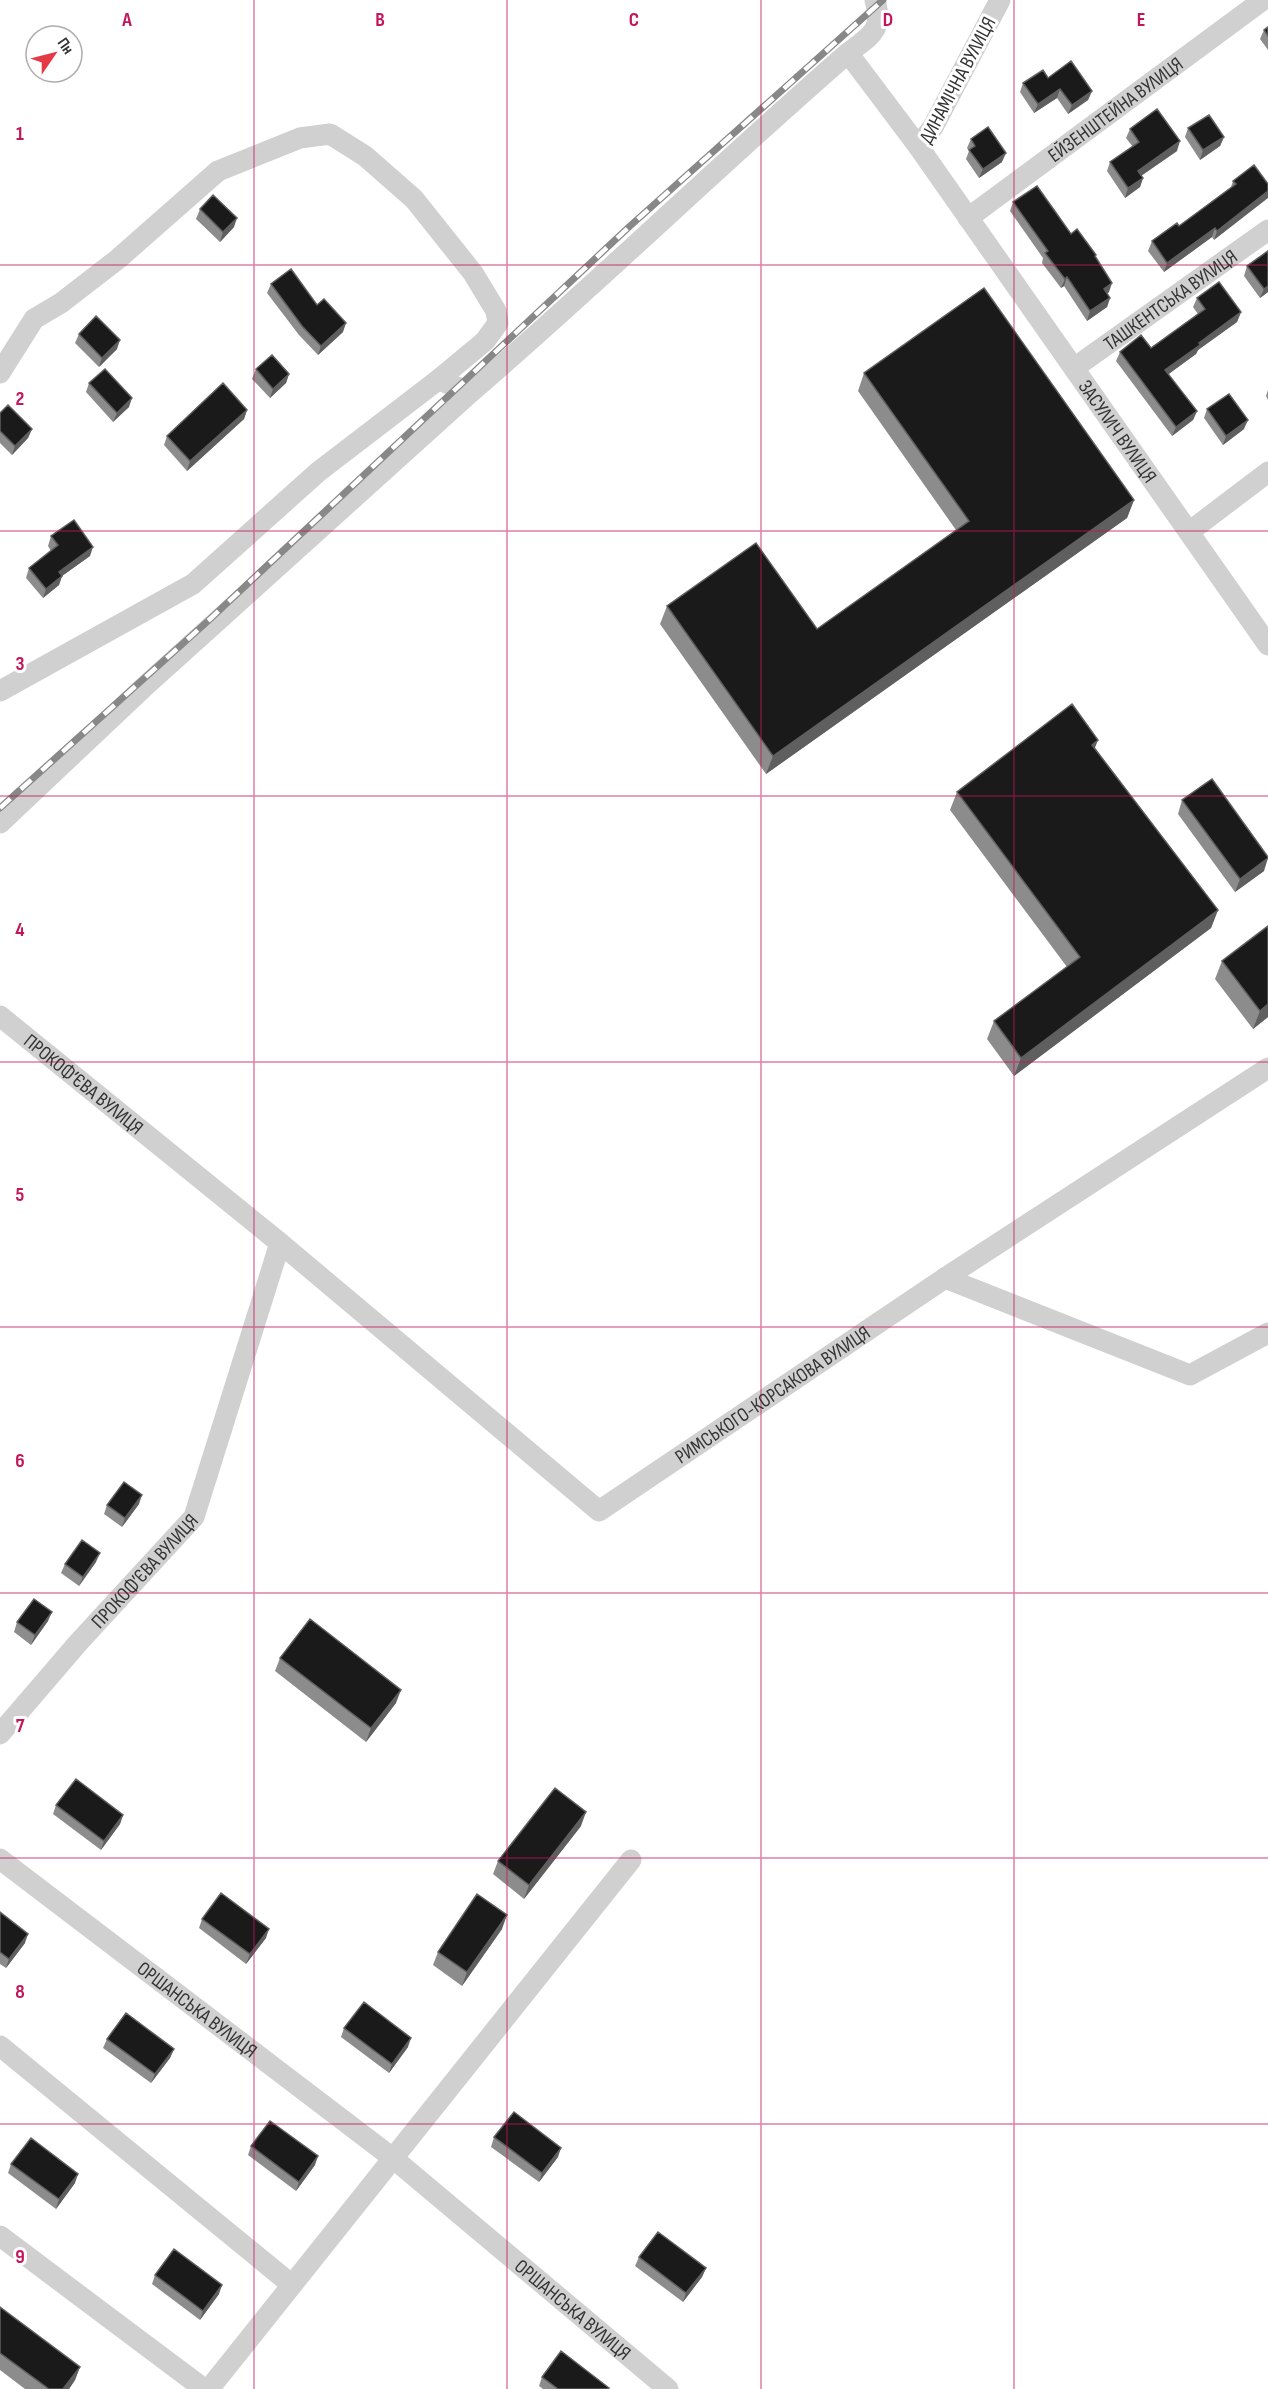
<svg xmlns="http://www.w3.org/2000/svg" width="1268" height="2389" font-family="'Sofia Sans Condensed',sans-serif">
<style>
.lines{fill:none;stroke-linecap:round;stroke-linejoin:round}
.minor{stroke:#d0d0d0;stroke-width:21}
.rail-casing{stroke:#888;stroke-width:7}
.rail{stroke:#fff;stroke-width:4.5;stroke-dasharray:14;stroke-linecap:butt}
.wall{fill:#8c8c8c}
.shaded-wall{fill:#5f5f5f}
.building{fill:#1a1a1a;stroke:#5f5f5f;stroke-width:1.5}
.grid{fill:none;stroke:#c2185b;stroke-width:1.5;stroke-opacity:0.55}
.labels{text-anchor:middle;stroke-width:6;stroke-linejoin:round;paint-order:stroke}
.street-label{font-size:20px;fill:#333;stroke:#fff}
.grid-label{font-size:20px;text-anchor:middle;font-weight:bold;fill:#c2185b;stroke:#fff;stroke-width:6;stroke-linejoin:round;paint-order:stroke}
</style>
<rect width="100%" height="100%" fill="#fff"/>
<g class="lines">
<g class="minor">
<path id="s1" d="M1000 0 933 127 918 146 1268 645"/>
<path d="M848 53C870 36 884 31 875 0"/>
<path id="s2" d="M968 218 1263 0"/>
<path id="s3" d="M1074 368 1268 230"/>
<path d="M0 373 34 319 61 303 118 259 218 171 300 138 330 134 365 156 414 199 473 273 496 311 498 323 485 341 438 380 318 472 193 584 0 691"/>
<path d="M438 380 471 392C599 282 720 164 848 53L918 146"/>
<path d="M1189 532 1268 472"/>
<path d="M0 823 143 688 471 392"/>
<path id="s4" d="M0 1016 280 1243"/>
<path d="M945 1278 1190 1375 1268 1333"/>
<path id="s5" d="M0 1734 78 1643 194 1517 280 1243 599 1511 945 1278 1268 1068"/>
<path id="s6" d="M0 1859 394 2159 668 2389"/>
<path d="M0 2046 292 2285"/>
<path d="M0 2236 204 2389"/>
<path d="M209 2389 631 1860"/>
</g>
<defs>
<path id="rail" d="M0 808 209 620 630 226 883 0"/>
</defs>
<use href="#rail" class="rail-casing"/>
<use href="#rail" class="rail"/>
</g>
<path class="wall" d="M1268 27V50L1260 39 1264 30Z
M1048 78 1092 91 1088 100 1068 114 1057 98 1034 113 1020 92 1023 83Z
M1188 128 1224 137 1220 146 1200 160 1185 137Z
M1130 129 1177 151 1141 176 1143 178 1140 187 1125 198 1107 171 1110 162 1133 147 1126 138Z
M971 139 1002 162 979 178 966 159 969 151 967 148Z
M1254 165 1214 240 1212 237 1164 272 1148 251 1152 241 1179 226 1231 187 1233 181Z
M1013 202 1071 234 1096 255 1095 258 1109 292 1107 294 1110 298 1107 307 1087 321 1064 286 1061 288 1042 263 1043 258 1010 211Z
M200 209 234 227 220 242 196 219Z
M1268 251V292L1260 298 1244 276 1247 266Z
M271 284 343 332 318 355 299 335 267 293Z
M1197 298 1241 312 1237 322 1198 350 1196 354 1168 374 1197 411 1193 420 1172 436 1116 361 1120 352 1151 348 1198 314 1193 307Z
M79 334 117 349 99 367 75 343Z
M256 369 289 374 286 383 270 398 252 379Z
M864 373 1134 500 1127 518 766 774 660 624 667 606 817 629 956 530 858 391Z
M89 383 129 407 113 422 86 392Z
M1268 390V400L1266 396Z
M1207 409 1244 429 1223 445 1204 418Z
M247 410 244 419 187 471 164 445 167 436Z
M0 413 32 429 28 438 12 455 0 443Z
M51 536 90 556 62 576 59 585 43 598 26 578 29 568 51 551 48 546Z
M1095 748 1218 910 1211 928 1014 1076 987 1039 994 1021 1067 967 950 810 957 792Z
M1182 800 1264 871 1235 892 1178 814Z
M1222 961 1268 1017 1253 1029 1215 979Z
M139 1504 122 1527 104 1514 107 1505Z
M96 1562 79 1586 61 1573 65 1564Z
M48 1621 31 1645 14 1632 17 1622Z
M280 1658 396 1703 366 1742 275 1671Z
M56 1805 123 1815 120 1824 101 1850 53 1814Z
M581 1826 524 1899 493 1874 498 1861Z
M0 1912 25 1943 6 1968 0 1964Z
M202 1919 266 1938 246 1964 199 1928Z
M502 1929 462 1986 433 1965 438 1952Z
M344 2028 408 2047 389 2073 341 2037Z
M107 2039 174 2049 170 2058 151 2083 103 2048Z
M494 2137 558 2157 539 2182 491 2147Z
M251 2146 315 2165 296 2191 248 2155Z
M11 2164 75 2183 56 2209 8 2173Z
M639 2257 706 2268 702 2277 683 2302 635 2266Z
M155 2275 219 2294 200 2320 152 2284Z
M0 2307 80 2367 75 2380 69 2389H25L0 2370Z
M542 2377 608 2389H543L539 2386Z"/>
<path class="shaded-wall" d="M1060 89 1057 98 1034 113 1038 104Z
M1092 91 1088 100 1068 114 1072 105Z
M1224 137 1220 146 1200 160 1203 150Z
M1180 141 1177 151 1135 180 1138 171Z
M1006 153 1002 162 979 178 983 169Z
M1143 178 1140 187 1125 198 1128 188Z
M1268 191V198L1214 240 1217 231Z
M237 218 234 227 220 242 223 232Z
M1215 228 1212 237 1164 272 1167 263Z
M1067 277 1064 286 1061 288 1065 279Z
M1112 283 1109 292 1101 298 1104 289Z
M1268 286V292L1260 298 1264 289Z
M1110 298 1107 307 1087 321 1090 311Z
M1241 312 1237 322 1198 350 1196 354 1162 379 1165 370 1199 343Z
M346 323 343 332 318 355 321 346Z
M120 340 117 349 99 367 102 358Z
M289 374 286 383 270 398 273 389Z
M132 398 129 407 113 422 117 413Z
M247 410 244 419 187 471 190 461Z
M1197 411 1193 420 1172 436 1176 427Z
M1248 420 1244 429 1223 445 1226 436Z
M32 429 28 438 12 455 15 446Z
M1134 500 1127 518 766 774 773 756Z
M93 547 90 556 55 581 59 572Z
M62 576 59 585 43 598 46 589Z
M1098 740 1091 758 1092 745Z
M1268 858 1264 871 1235 892 1240 879Z
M1218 910 1211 928 1014 1076 1021 1058Z
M1268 1004V1017L1253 1029 1260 1011Z
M142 1495 139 1504 122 1527 125 1518Z
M100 1553 96 1562 79 1586 83 1577Z
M52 1612 48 1621 31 1645 35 1635Z
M401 1690 396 1703 366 1742 371 1728Z
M586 1812 581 1826 524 1899 529 1885Z
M123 1815 120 1824 101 1850 104 1841Z
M507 1915 502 1929 462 1986 467 1972Z
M269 1929 266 1938 246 1964 250 1954Z
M28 1934 25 1943 6 1968 9 1959Z
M411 2038 408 2047 389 2073 392 2064Z
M174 2049 170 2058 151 2083 155 2074Z
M561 2148 558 2157 539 2182 542 2173Z
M318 2156 315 2165 296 2191 299 2182Z
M78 2174 75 2183 56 2209 59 2199Z
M706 2268 702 2277 683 2302 686 2293Z
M222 2285 219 2294 200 2320 203 2311Z
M80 2367 75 2380 69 2389H63Z"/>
<path class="building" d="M1268 27V36L1264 30Z
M1071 61 1092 91 1072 105 1060 89 1038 104 1023 83 1043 70 1048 78Z
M1157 109 1180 141 1138 171 1143 178 1128 188 1110 162 1139 142 1130 129Z
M1209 115 1224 137 1203 150 1188 128Z
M988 127 1006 153 983 169 969 150 975 146 971 139Z
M1254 165 1268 184V191L1217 231 1215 228 1167 263 1152 241 1177 223 1179 226 1236 184 1233 181Z
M1037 186 1071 234 1077 229 1096 255 1095 256 1112 283 1104 289 1110 298 1090 311 1067 277 1065 279 1045 253 1048 251 1013 202Z
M213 195 237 218 223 232 200 209Z
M1268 251V286L1264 289 1247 266Z
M291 269 317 305 324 299 346 323 321 346 302 326 271 284Z
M1219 282 1241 312 1199 343 1200 345 1165 370 1197 411 1176 427 1120 352 1141 335 1151 348 1205 309 1197 298Z
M984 288 1134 500 773 756 667 606 756 543 817 629 969 521 864 373Z
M96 316 120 340 102 358 79 334Z
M272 355 289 374 273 389 256 369Z
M105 369 132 398 117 413 89 383Z
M223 383 247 410 190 461 167 436Z
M1229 394 1248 420 1226 436 1207 409Z
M8 405 32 429 15 446 0 431V413Z
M74 520 93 547 59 572 62 576 46 589 29 568 58 545 51 536Z
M1072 704 1098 740 1092 745 1218 910 1021 1058 994 1021 1080 957 957 792Z
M1212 779 1268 857V858L1240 879 1182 800Z
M1268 926V1004L1260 1011 1222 961Z
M124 1482 142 1495 125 1518 107 1505Z
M82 1540 100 1553 83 1577 65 1564Z
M34 1599 52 1612 35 1635 17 1622Z
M310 1619 401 1690 371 1728 280 1658Z
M76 1779 123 1815 104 1841 56 1805Z
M555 1788 586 1812 529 1885 498 1861Z
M221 1893 269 1929 250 1954 202 1919Z
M477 1894 507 1915 467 1972 438 1952Z
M0 1912 28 1934 9 1959 0 1952Z
M364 2002 411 2038 392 2064 344 2028Z
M126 2013 174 2049 155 2074 107 2039Z
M514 2112 561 2148 542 2173 494 2137Z
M270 2121 318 2156 299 2182 251 2146Z
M31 2138 78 2174 59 2199 11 2164Z
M658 2232 706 2268 686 2293 639 2257Z
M174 2249 222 2285 203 2311 155 2275Z
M0 2307 80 2367 63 2389H49L0 2353Z
M561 2351 609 2388 608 2389H558L542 2377Z"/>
<path class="grid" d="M254 0V2389M507 0V2389M761 0V2389M1014 0V2389M0 265H1268M0 531H1268M0 796H1268M0 1062H1268M0 1327H1268M0 1593H1268M0 1858H1268M0 2124H1268"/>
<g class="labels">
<g class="street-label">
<text transform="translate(957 80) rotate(-62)" y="7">ДИНАМІЧНА ВУЛИЦЯ</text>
<text dy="7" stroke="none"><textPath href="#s2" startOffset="183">ЕЙЗЕНШТЕЙНА ВУЛИЦЯ</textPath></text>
<text dy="7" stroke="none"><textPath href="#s3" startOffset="118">ТАШКЕНТСЬКА ВУЛИЦЯ</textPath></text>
<text dy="7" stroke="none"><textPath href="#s1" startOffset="516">ЗАСУЛИЧ ВУЛИЦЯ</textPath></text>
<text dy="7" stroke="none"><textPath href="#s4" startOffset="108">ПРОКОФ’ЄВА ВУЛИЦЯ</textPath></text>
<text dy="7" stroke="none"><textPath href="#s5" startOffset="1204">РИМСЬКОГО-КОРСАКОВА ВУЛИЦЯ</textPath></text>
<text dy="7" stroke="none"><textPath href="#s5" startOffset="218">ПРОКОФ’ЄВА ВУЛИЦЯ</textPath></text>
<text dy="7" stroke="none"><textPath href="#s6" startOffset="248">ОРШАНСЬКА ВУЛИЦЯ</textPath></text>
<text dy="7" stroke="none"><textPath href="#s6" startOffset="729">ОРШАНСЬКА ВУЛИЦЯ</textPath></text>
</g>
</g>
<g class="grid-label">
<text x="127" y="26">A</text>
<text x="380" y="26">B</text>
<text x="634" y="26">C</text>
<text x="888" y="26">D</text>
<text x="1141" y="26">E</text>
<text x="20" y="140">1</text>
<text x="20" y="405">2</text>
<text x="20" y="670">3</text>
<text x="20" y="936">4</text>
<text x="20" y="1201">5</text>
<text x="20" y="1467">6</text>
<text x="20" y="1732">7</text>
<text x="20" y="1998">8</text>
<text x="20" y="2263">9</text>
</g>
<g transform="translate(54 54) rotate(55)"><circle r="28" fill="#ffffff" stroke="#adadad" stroke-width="1.5"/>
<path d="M0-4.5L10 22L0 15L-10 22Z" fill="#e63946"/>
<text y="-9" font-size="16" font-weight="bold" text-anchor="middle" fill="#333333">Пн</text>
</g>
</svg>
